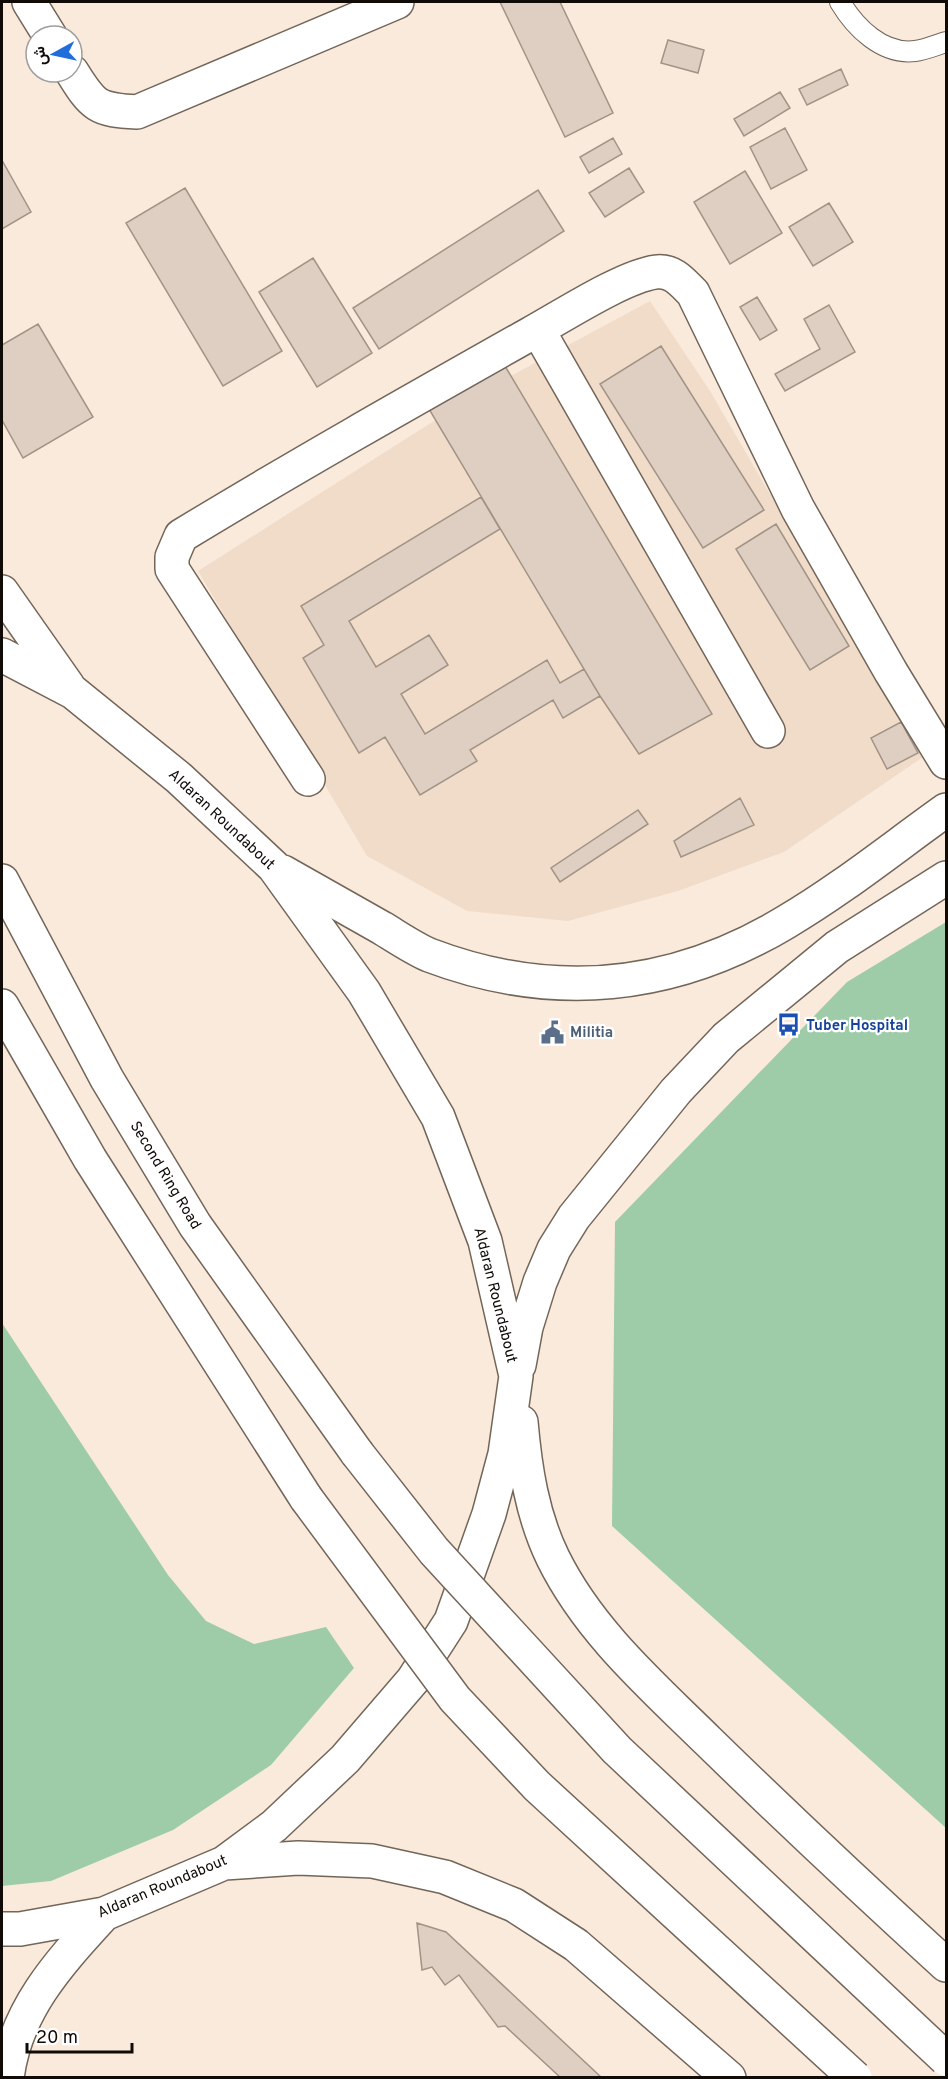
<svg xmlns="http://www.w3.org/2000/svg" width="948" height="2079" font-family="Overpass,Vazirmatn,sans-serif">
<style>
.built{fill:#f1dcc9}
.green{fill:#9ecca9}
.building{fill:#dfcfc2;stroke:#a19386;stroke-width:1.5}
.lines{fill:none;stroke-linecap:round;stroke-linejoin:round}
.lane-casing{stroke:#736659;stroke-width:22}
.street-casing{stroke:#736659;stroke-width:36}
.highway-casing{stroke:#736659;stroke-width:36}
.lane{stroke:#fff;stroke-width:20}
.street{stroke:#fff;stroke-width:33}
.highway{stroke:#fff;stroke-width:33}
.highway-bridge-casing{stroke:#736659;stroke-width:36;stroke-linecap:butt}
.highway-bridge{stroke:#fff;stroke-width:33}
.labels{text-anchor:middle;stroke-width:4.5;stroke-linejoin:round;paint-order:stroke}
.street-label{font-size:15px;fill:#100b07;stroke:#fff}
.transit-label{font-size:15px;font-weight:bold;fill:#164399;stroke:#fff;text-anchor:start}
.service-label{font-size:15px;font-weight:bold;fill:#4e5e75;stroke:#fff;text-anchor:start}
</style>
<rect width="100%" height="100%" fill="#faeadc"/>
<path class="built" d="M650 301 710 391 923 757 784 852 678 891 568 921 467 911 367 856 198 571 470 398Z"/>
<path class="green" d="M946 922V1828L612 1526 615 1222 847 982Z
M2 1323 168 1575 206 1621 254 1644 326 1627 354 1668 271 1765 173 1830 51 1881 2 1886Z"/>
<path class="building" d="M500 2H560L613 113 565 137Z
M668 40 704 50 698 73 661 63Z
M841 69 848 85 807 105 799 89Z
M780 92 790 108 744 136 734 119Z
M785 128 807 170 771 189 750 147Z
M613 138 622 154 589 173 580 157Z
M3 162 31 212 2 229V163Z
M629 168 644 192 605 217 589 193Z
M745 171 782 233 730 264 694 202Z
M185 188 282 351 223 386 126 223Z
M538 190 564 231 379 349 353 308Z
M829 203 853 242 813 266 789 227Z
M313 258 372 353 317 387 259 292Z
M757 297 777 330 760 340 740 307Z
M829 305 855 352 785 391 775 374 820 349 804 319Z
M38 324 93 417 23 458 2 420V345Z
M661 346 764 510 703 548 600 384Z
M502 361 712 714 639 754 600 696 426 404Z
M481 497 500 529 349 621 376 667 429 635 448 665 401 694 425 734 547 660 560 683 584 669 600 696 563 718 553 700 470 750 477 761 420 795 385 737 359 753 303 658 324 645 301 606Z
M776 524 849 646 810 670 736 549Z
M901 722 918 753 887 769 871 738Z
M740 798 754 825 681 857 674 841Z
M638 810 648 824 560 882 551 868Z
M417 1923 446 1932 602 2078H561L505 2026 498 2027 459 1975 445 1985 432 1967 422 1970Z"/>
<g class="lines">
<defs>
<path id="lane" d="M840 2C855 27 882 55 915 51 925 50 936 45 946 42"/>
<path id="street" d="M29 2 50 36
M72 72C93 106 97 110 137 112L397 2
M538 330 768 731
M308 779 172 569V557L181 536C296 466 413 400 530 334 561 317 624 276 656 272 673 270 682 282 693 293L798 509 891 672 946 762"/>
<path id="highway" d="M2 592 68 686
M2 655 73 692 179 778 274 867 364 992 438 1117 485 1241 516 1376 505 1454 489 1514 451 1621 413 1680 345 1759 274 1826 224 1863 104 1914 20 1929H2
M283 872C316 891 349 909 382 928 397 937 413 948 429 955 553 1002 673 990 786 922 842 889 894 847 946 810
M2 881 107 1079 195 1225 357 1453
M2 1006 90 1159 306 1498
M519 1365 526 1327 540 1282 554 1249 574 1217 676 1091 726 1038 837 947 946 878
M521 1422C525 1468 532 1515 553 1558 589 1631 651 1685 708 1741 786 1817 866 1892 946 1965
M224 1863 298 1858 372 1861 445 1877 514 1905 576 1945 729 2078
M7 2078C15 2010 60 1962 104 1914"/>
</defs>
<use href="#lane" class="lane-casing"/>
<use href="#street" class="street-casing"/>
<use href="#highway" class="highway-casing"/>
<use href="#lane" class="lane"/>
<use href="#street" class="street"/>
<use href="#highway" class="highway"/>
<defs>
<path id="highway-bridge" d="M357 1453 434 1551 617 1750 946 2059
M306 1498 455 1699 537 1786 855 2078"/>
</defs>
<use href="#highway-bridge" class="highway-bridge-casing"/>
<use href="#highway-bridge" class="highway-bridge"/>
</g>
<defs>
<symbol id="bus-bare" viewBox="-9 -9 18 18"><path d="M-5-6H5V4H4V6H2V4H-2V6H-4V4H-5ZM-3.5-4V0h7V-4ZM-3.5 1.2v1.5H-2V1.2ZM2 1.2v1.5H3.5V1.2Z" fill="#1a4fb4" stroke="#fff" stroke-width="2.5" paint-order="stroke"/></symbol>
<symbol id="civic-bare" viewBox="-9 -9 18 18"><path d="M-.6-6.5H3V-4.5H.6V-3L4-1V1h2V6H-6V1h2V-1L-.6-3ZM-1.2 2.5V6h2.4V2.5Z" fill="#5c6f8a" stroke="#fff" stroke-width="2.5" paint-order="stroke"/></symbol>
</defs>
<g fill-rule="evenodd">
<use href="#bus-bare" x="772" y="1008" width="33" height="33"/>
<use href="#civic-bare" x="536" y="1016" width="33" height="33"/>
</g>
<g class="labels">
<g class="street-label">
<text transform="translate(222 819) rotate(43)" y="5">Aldaran Roundabout</text>
<text transform="translate(166 1175) rotate(59)" y="5">Second Ring Road</text>
<text transform="translate(496 1295) rotate(76)" y="5">Aldaran Roundabout</text>
<text transform="translate(162 1886) rotate(-23)" y="5">Aldaran Roundabout</text>
</g>
<g class="transit-label">
<text x="806" y="1030">Tuber Hospital</text>
</g>
<g class="service-label">
<text x="570" y="1037">Militia</text>
</g>
</g>
<rect width="948" height="2079" fill="none" stroke="#100b07" stroke-width="6"/>
<g transform="translate(54 54) rotate(262)"><circle r="28" fill="#ffffff" stroke="#9f9d9c" stroke-width="1.5"/>
<path d="M0-4.5L10 22L0 15L-10 22Z" fill="#1f6ed9"/>
<text y="-9" font-size="16" font-weight="bold" text-anchor="middle" fill="#100b07">ش</text>
</g>
<path d="M27 2043v9h105v-9" fill="none" stroke="#100b07" stroke-width="3"/>
<text x="36" y="2043" font-size="18" fill="#100b07" stroke="#ffffff" stroke-width="4.5" paint-order="stroke">20 m</text>
</svg>
